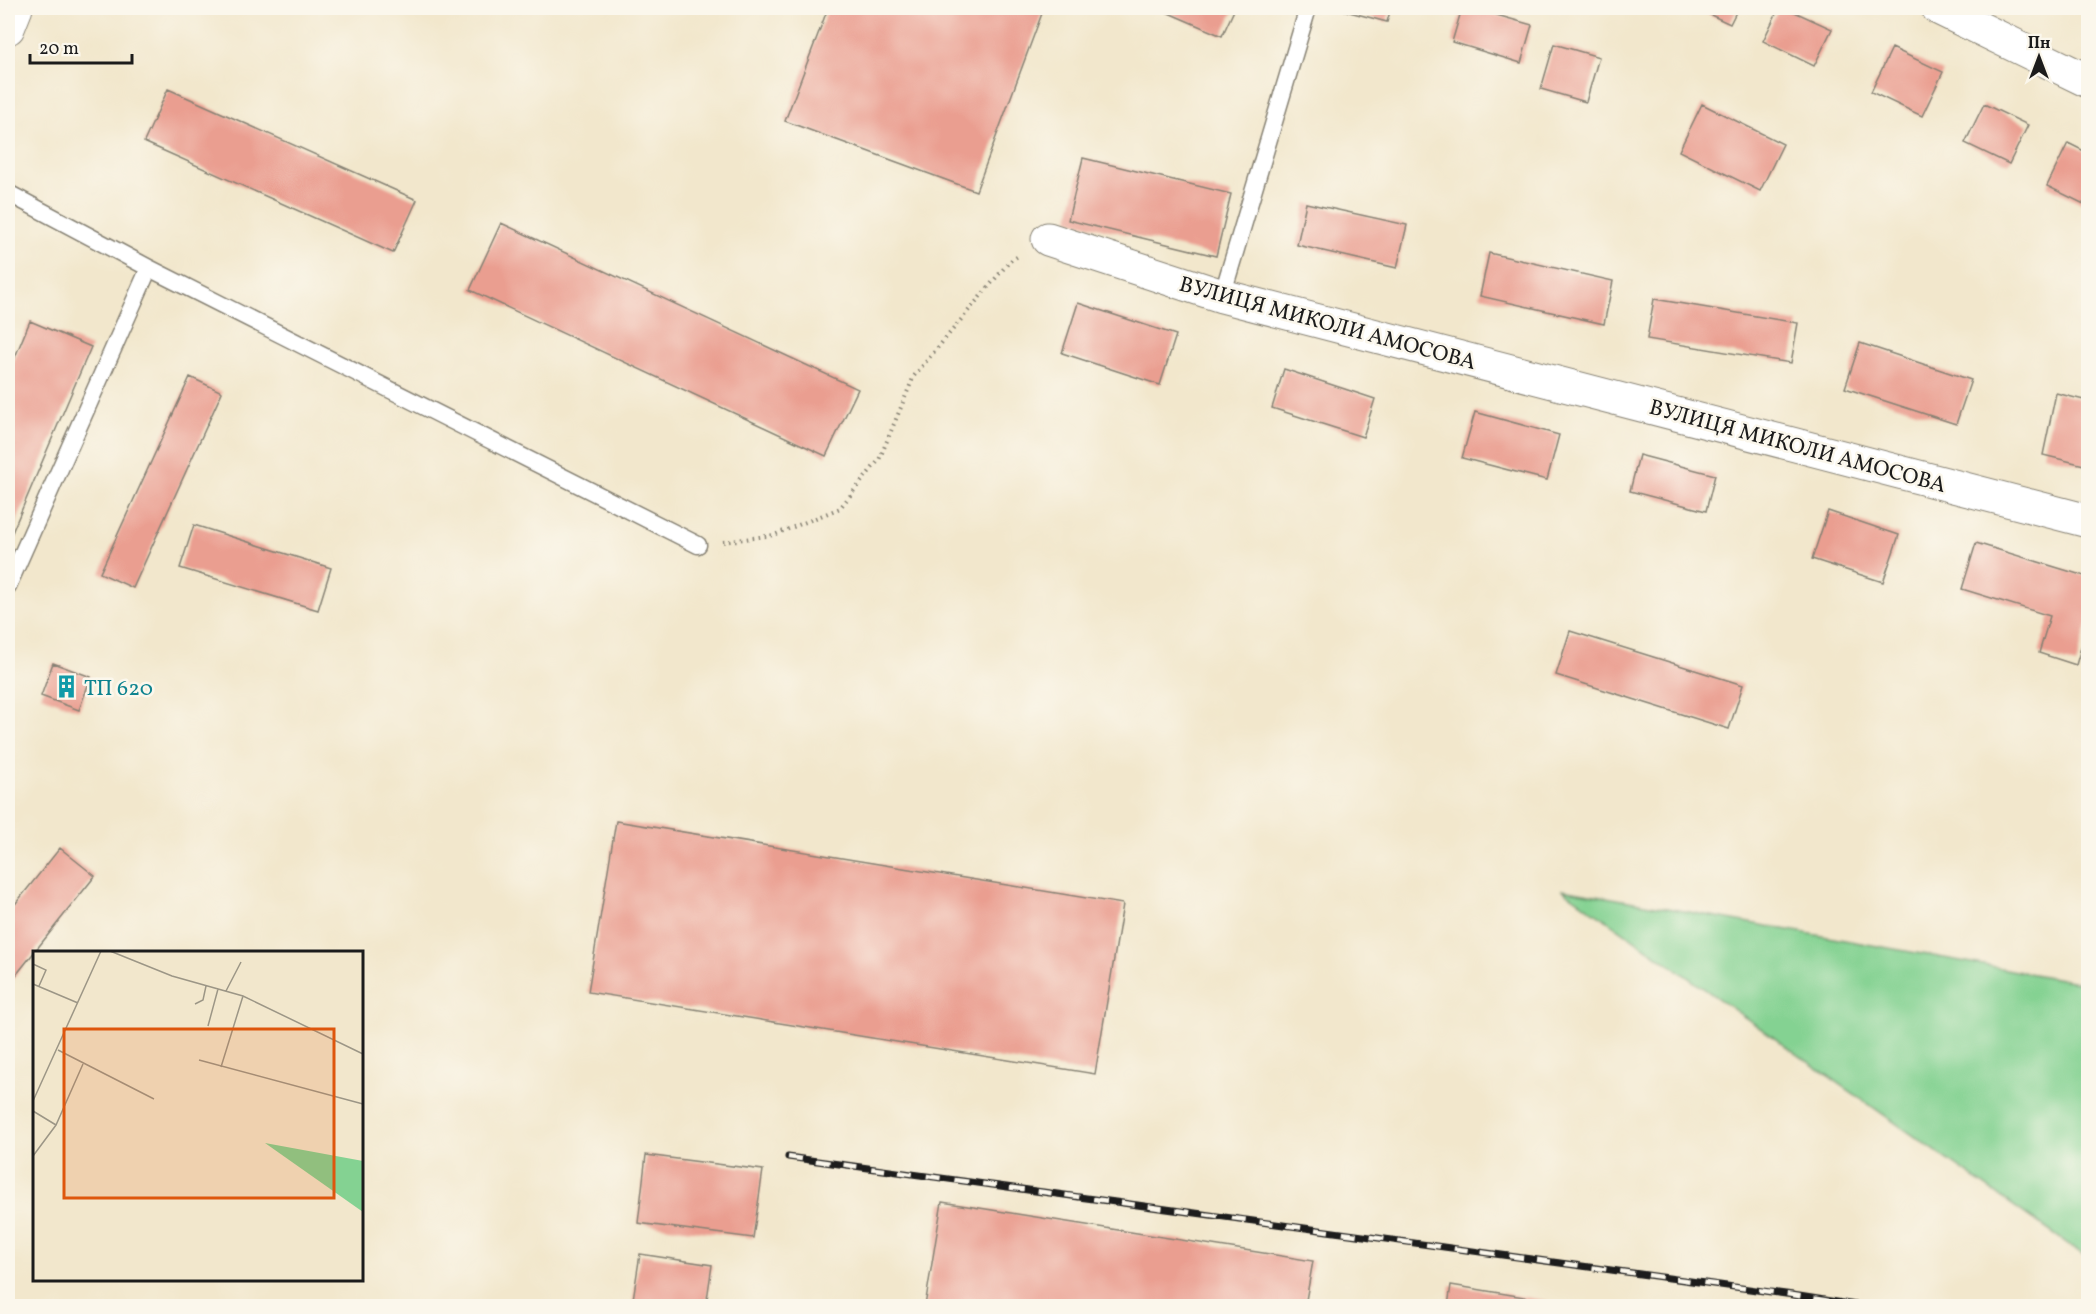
<svg xmlns="http://www.w3.org/2000/svg" width="2096" height="1314" font-family="Vollkorn,serif">
<style>
.green{fill:#84d292;stroke:#507757;stroke-width:1.5}
.building{fill:#ea9e90}
.lines{fill:none;stroke-linecap:round;stroke-linejoin:round}
.lane-casing{stroke:#878274;stroke-width:19}
.street-casing{stroke:#878274;stroke-width:35}
.path{stroke:#878274;stroke-width:4;stroke-dasharray:1.5 4.5;stroke-linecap:butt}
.lane{stroke:#fff;stroke-width:16}
.street{stroke:#fff;stroke-width:33}
.rail-casing{stroke:#1c1c1c;stroke-width:7}
.rail{stroke:#fbf7ec;stroke-width:4.5;stroke-dasharray:14;stroke-linecap:butt}
.labels{text-anchor:middle;stroke-width:5;stroke-linejoin:round;paint-order:stroke}
.street-label{font-size:22px;fill:#1c1c1c;stroke:#fbf7ec}
.culture-label{font-size:22px;fill:#0d838f;stroke:#fbf7ec;text-anchor:start}
.inset-road{fill:none;stroke:#9c9686;stroke-width:1.5}
.view{fill:#de560d;fill-opacity:0.15;stroke:#de560d;stroke-width:3}
.inset-edge{fill:none;stroke:#1c1c1c;stroke-width:3}
</style>
<rect width="100%" height="100%" fill="#fbf7ec"/>
<filter id="ink" filterUnits="userSpaceOnUse"><feTurbulence type="fractalNoise" baseFrequency=".0167" numOctaves="2"/><feDisplacementMap in="SourceGraphic" scale="12" xChannelSelector="R" yChannelSelector="G"/><feConvolveMatrix kernelMatrix="1 2 1 2 8 2 1 2 1" color-interpolation-filters="sRGB"/></filter>
<filter id="wash" filterUnits="userSpaceOnUse"><feTurbulence type="fractalNoise" baseFrequency=".008" numOctaves="4" result="noise"/><feDisplacementMap in="SourceGraphic" scale="24" xChannelSelector="R" yChannelSelector="G"/><feGaussianBlur stdDeviation="1.35" result="paint"/><feColorMatrix in="noise" values="0 0 0 0 0 0 0 0 0 0 0 0 0 0 0 0 0 1.4 0 .05"/><feComposite in="paint" operator="in"/></filter>
<g filter="url(#wash)">
<rect width="100%" height="100%" fill="#f2e7cc"/>
<path class="green" d="M1562 889 2088 984V1258Z"/>
<g id="blocks">
<path class="building" d="M828 8H1044L976 191 785 121Z
M1157 8H1235L1222 36Z
M1343 8H1391L1387 22 1342 10Z
M1462 8H1472L1532 25 1521 63 1452 42Z
M1696 8H1738L1730 24Z
M1779 8H1786L1832 29 1814 66 1763 41Z
M1554 44 1599 57 1586 102 1541 89Z
M1892 48 1943 72 1922 116 1871 92Z
M168 89 417 200 393 253 144 142Z
M1702 104 1783 144 1760 191 1679 151Z
M1984 104 2028 125 2009 164 1965 143Z
M2068 143 2088 153V206L2047 186Z
M1083 158 1231 194 1216 256 1068 220Z
M1306 203 1407 225 1397 268 1297 245Z
M501 223 858 389 826 456 470 290Z
M1489 253 1613 281 1604 324 1480 296Z
M1654 299 1798 323 1791 363 1647 339Z
M1078 303 1176 335 1160 385 1062 353Z
M30 321 91 347 8 542V374Z
M1860 343 1971 380 1956 424 1845 388Z
M1284 369 1375 399 1363 437 1272 408Z
M190 377 222 392 133 588 100 573Z
M2056 393 2088 401V466L2043 455Z
M1475 412 1559 435 1547 480 1462 458Z
M1639 455 1715 475 1706 511 1630 491Z
M1828 511 1899 535 1883 582 1812 559Z
M194 525 331 568 318 610 180 568Z
M1976 543 2088 577V623L2076 665 2039 653 2050 616 1962 589Z
M1570 631 1743 685 1729 729 1556 675Z
M53 663 91 677 79 710 41 696Z
M616 821 1123 904 1095 1074 588 992Z
M60 848 95 876 8 985V913Z
M646 1155 763 1170 753 1238 638 1223Z
M942 1202 1313 1261 1305 1306H925Z
M640 1254 712 1265 706 1306H632Z
M1451 1285 1548 1301 1547 1306H1448Z"/>
</g>
</g>
<g filter="url(#ink)">
<use href="#blocks" fill-opacity="0" stroke="#878274" stroke-width="1.5"/>
<g class="lines">
<defs>
<path id="lane" d="M8 193 149 268 698 545
M1222 296 1308 8
M8 586 149 268"/>
<path id="street" d="M1938 8 2088 81
M8 28 16 8
M1048 239 1222 296 2088 521"/>
</defs>
<use href="#lane" class="lane-casing"/>
<use href="#street" class="street-casing"/>
<path class="path" d="M723 542 774 535 840 508 879 460 914 376 1010 261 1020 255"/>
<use href="#lane" class="lane"/>
<use href="#street" class="street"/>
<defs>
<path id="rail" d="M788 1157 1793 1295 1862 1306"/>
</defs>
<use href="#rail" class="rail-casing"/>
<use href="#rail" class="rail"/>
</g>
</g>
<defs>
<symbol id="building-bare" viewBox="-9 -9 18 18"><path d="M-4-6H4V6H1V3H-1V6H-4ZM-2.5-4.3h1.7v1.8h-1.7ZM.8-4.3h1.7v1.8H.8ZM-2.5-1h1.7V.8h-1.7ZM.8-1h1.7V.8H.8Z" fill="#0f9aa8" stroke="#fbf7ec" stroke-width="2.5" paint-order="stroke"/></symbol>
</defs>
<g fill-rule="evenodd">
<use href="#building-bare" x="50" y="670" width="33" height="33"/>
</g>
<g class="labels">
<g class="street-label">
<text transform="translate(1328 322) rotate(15)" y="8">ВУЛИЦЯ МИКОЛИ АМОСОВА</text>
<text transform="translate(1798 445) rotate(15)" y="8">ВУЛИЦЯ МИКОЛИ АМОСОВА</text>
</g>
<g class="culture-label">
<text x="84" y="695">ТП 620</text>
</g>
</g>
<g transform="translate(33 951)">
<rect width="330" height="330" fill="#f2e7cc"/>
<path d="M232 192 330 210V261Z" fill="#84d292"/>
<path class="inset-road" d="M77 0 139 25 210 45 330 103M0 13 13 19 6 35M0 33 45 52M193 40 208 11M162 53 170 49 173 35M175 75 185 38M25 99 121 148M166 109 330 153M188 116 210 45M0 150 68 0M0 160 23 174M0 205 23 174 50 113"/>
<path class="view" d="M31 78H301V247H31Z"/>
<rect width="330" height="330" class="inset-edge"/>
</g>
<rect width="2096" height="1314" fill="none" stroke="#fbf7ec" stroke-width="30"/>
<g transform="translate(2039 57)" stroke="#fbf7ec" stroke-width="4.5" paint-order="stroke">
<path d="M0-4.5L10 22L0 15L-10 22Z" fill="#1c1c1c"/>
<text y="-9" font-size="16" font-weight="bold" text-anchor="middle" fill="#1c1c1c">Пн</text>
</g>
<path d="M30 54v9h102v-9" fill="none" stroke="#1c1c1c" stroke-width="3"/>
<text x="39" y="54" font-size="18" fill="#1c1c1c" stroke="#fbf7ec" stroke-width="4.5" paint-order="stroke">20 m</text>
</svg>
